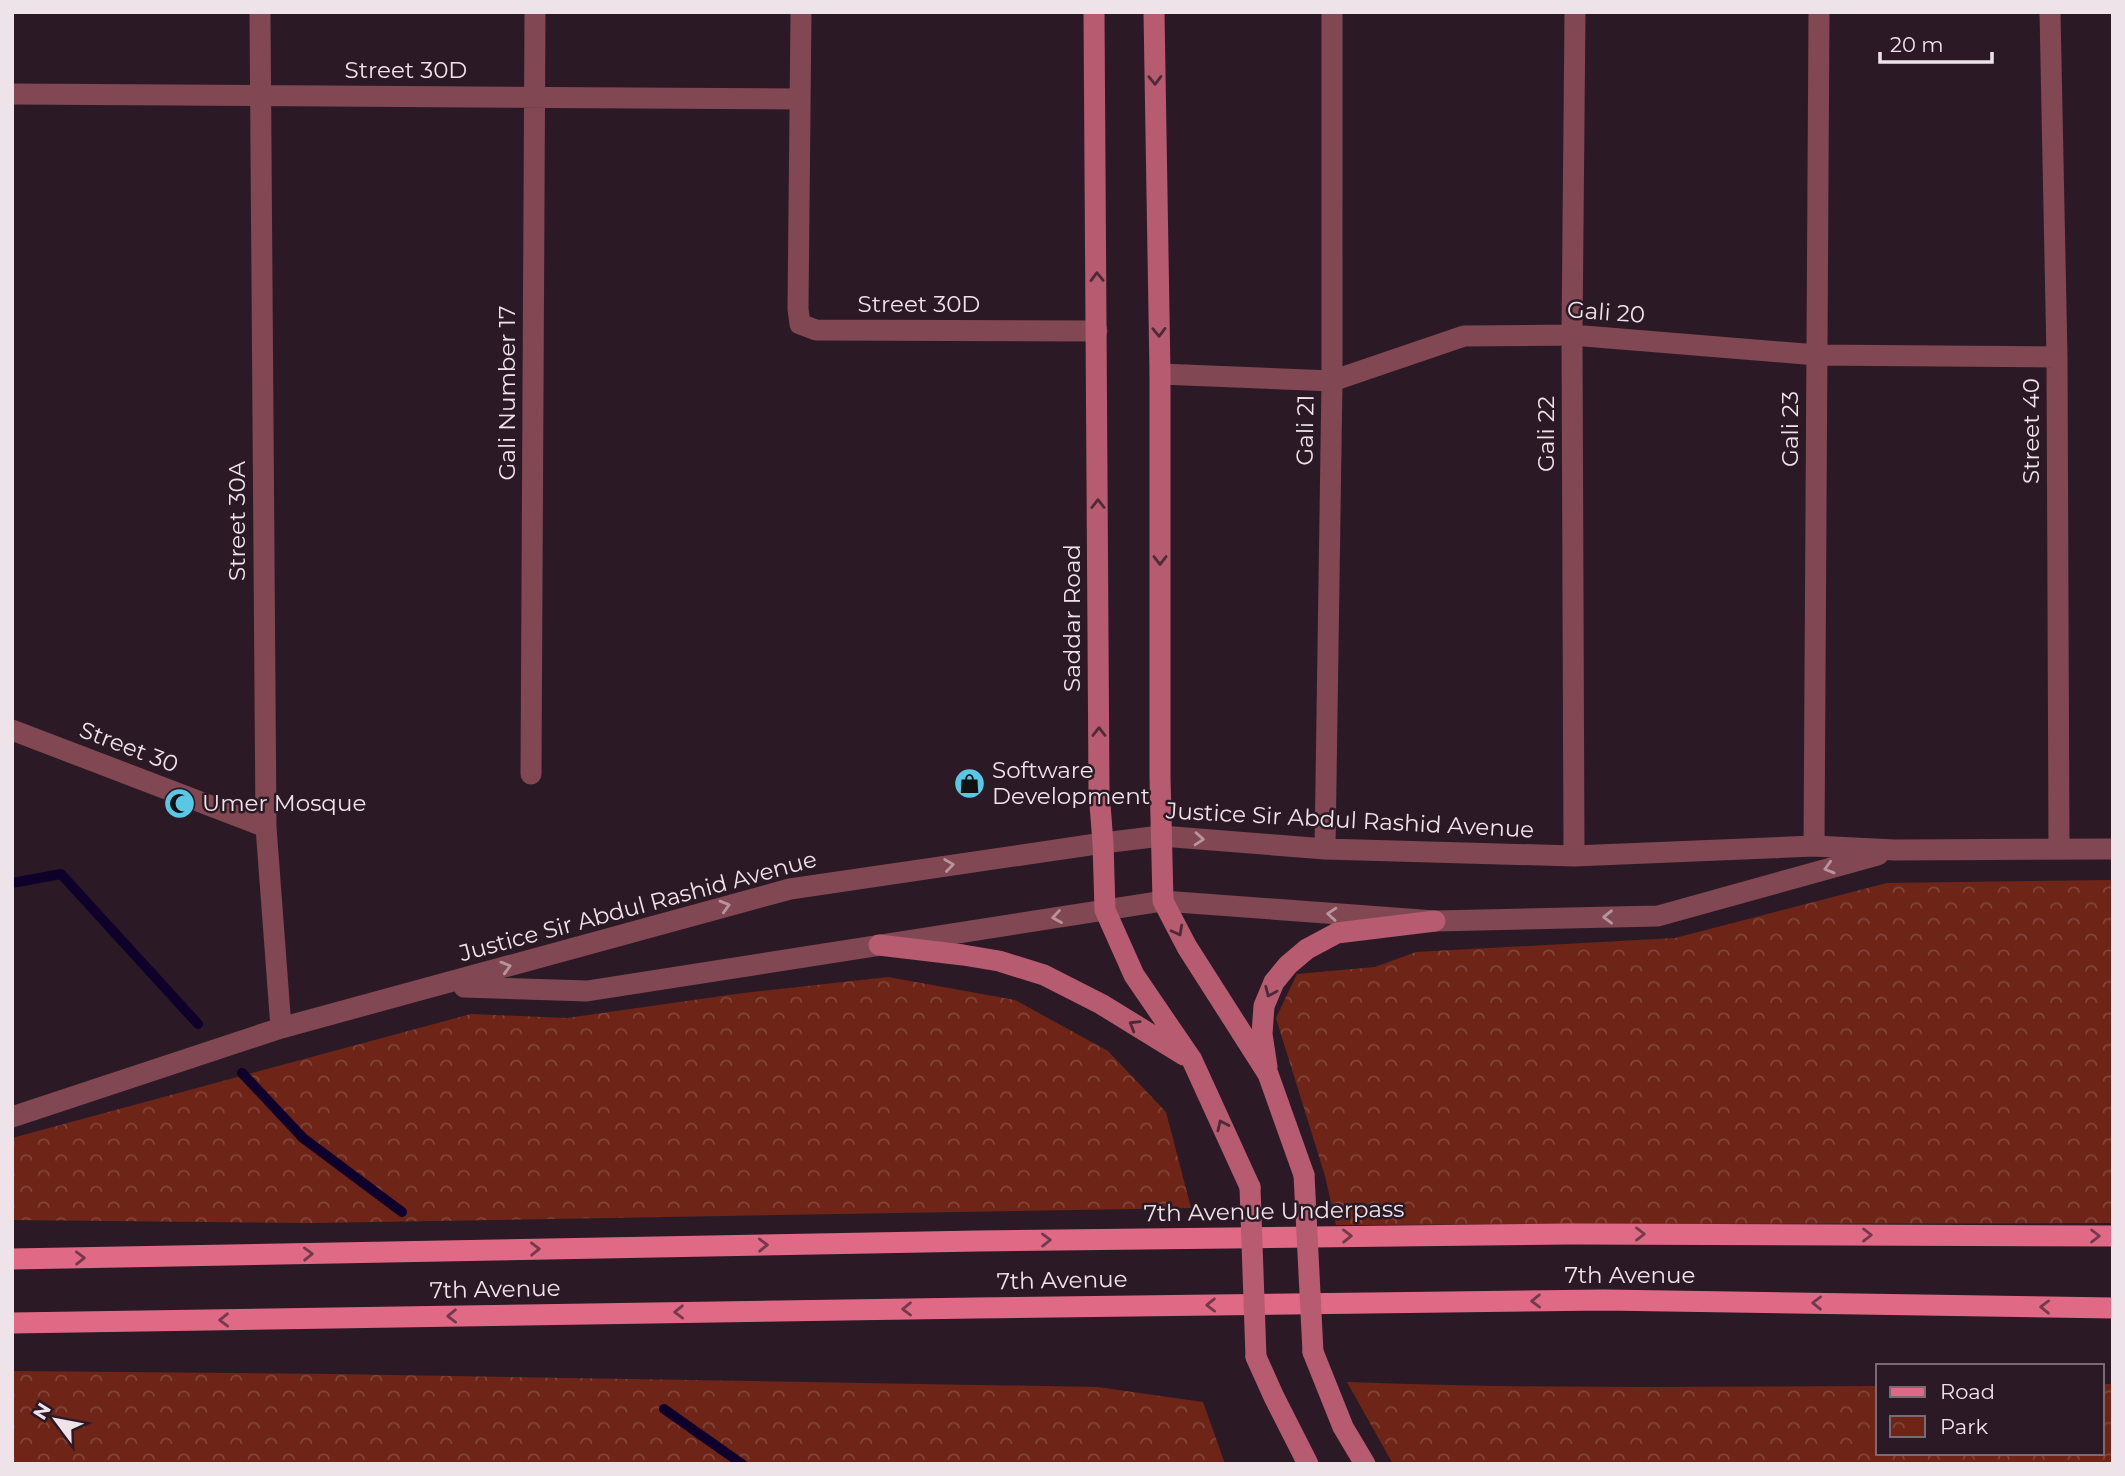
<svg xmlns="http://www.w3.org/2000/svg" width="2125" height="1476" font-family="Montserrat,sans-serif">
<style>
.park{fill:url(#park-crowns)}
.lines{fill:none;stroke-linecap:round;stroke-linejoin:round}
.stream{stroke:#0e002b;stroke-width:10}
.street{stroke:#814753;stroke-width:21}
.secondary{stroke:#b75b70;stroke-width:21}
.primary{stroke:#e06a86;stroke-width:21}
.secondary-bridge{stroke:#b75b70;stroke-width:21}
.oneway{stroke:#4e2a38}
.oneway2{stroke:#b8959e}
.oneway3{stroke:#733a4c}
.labels{text-anchor:middle;stroke-width:5;stroke-linejoin:round;paint-order:stroke}
.street-label{font-size:23px;fill:#efe3ea;stroke:#2b1a25}
.poi-label{font-size:23px;fill:#efe3ea;stroke:#2b1a25;text-anchor:start}
</style>
<defs>
<pattern id="park-crowns" width="20" height="18" patternUnits="userSpaceOnUse" patternTransform="scale(1.75)"><rect width="20" height="18" fill="#6e2518"/><path d="M2 6a3 3 0 1 1 6 0M12 15a3 3 0 1 1 6 0" fill="none" stroke="#83443a"/></pattern>
</defs>
<rect width="100%" height="100%" fill="#2b1a25"/>
<path class="park" d="M2113 880V1223L1336 1225 1325 1176 1276 1018 1297 974 1375 967 1416 952 1675 938 1887 883Z
M888 977 1015 1000 1108 1051 1166 1112 1191 1208 313 1223 12 1220V1138L471 1014 567 1018 743 993Z
M12 1371 332 1374 1097 1387 1203 1402 1225 1464H12Z
M1347 1382C1524 1389 1701 1387 1878 1386V1453H2102V1384H2113V1464H1393Z"/>
<g class="lines">
<path class="stream" d="M12 883 61 874 198 1024
M242 1073 303 1138 402 1212
M664 1409 742 1464"/>
<path class="street" d="M260 12 266 827 281 1028
M801 12 798 309 800 324 816 330 1097 331
M2050 12 2057 357 2059 849
M12 94 800 99
M1160 374 1332 381 1464 336 1572 335 1817 355 2057 357
M12 730 266 827
M531 774 535 12
M1814 846 1819 12
M1325 849 1332 381V12
M1574 856 1572 335 1575 12
M464 987 587 991 1163 901 1435 921 1658 916 1878 855
M12 1117 281 1028 790 889 1103 843 1161 836 1325 849 1574 856 1814 846 1895 850 2113 849"/>
<path class="secondary" d="M1094 12 1099 792 1103 843 1105 910 1134 975 1192 1060 1250 1187
M1154 12 1160 374V777L1163 901 1187 947 1268 1074 1304 1175
M879 945 963 955 999 961 1044 975 1101 1004 1184 1055
M1267 1067 1262 1034 1264 1006 1274 982 1288 965 1307 949 1337 933 1435 921
M1313 1352 1343 1427 1365 1464
M1256 1357 1274 1397 1308 1464"/>
<path class="primary" d="M12 1259 978 1241 1571 1234 2113 1236
M12 1323 975 1308 1604 1300 2113 1308"/>
<path class="secondary-bridge" d="M1304 1175 1313 1352
M1250 1187 1256 1357"/>
</g>
<defs><path id="oneway-chevron" d="M-2-3.5L2.5 0L-2 3.5" fill="none" stroke-width="1.6" stroke-linecap="round" stroke-linejoin="round" transform="scale(1.75)"/></defs>
<g class="oneway">
<use href="#oneway-chevron" transform="translate(1155 80) rotate(89)"/>
<use href="#oneway-chevron" transform="translate(1097 277) rotate(-91)"/>
<use href="#oneway-chevron" transform="translate(1159 332) rotate(89)"/>
<use href="#oneway-chevron" transform="translate(1098 504) rotate(-90)"/>
<use href="#oneway-chevron" transform="translate(1160 560) rotate(90)"/>
<use href="#oneway-chevron" transform="translate(1099 732) rotate(-90)"/>
<use href="#oneway-chevron" transform="translate(1178 931) rotate(62)"/>
<use href="#oneway-chevron" transform="translate(1270 992) rotate(113)"/>
<use href="#oneway-chevron" transform="translate(1134 1025) rotate(-149)"/>
<use href="#oneway-chevron" transform="translate(1222 1125) rotate(-115)"/>
</g>
<g class="oneway2">
<use href="#oneway-chevron" transform="translate(1199 839) rotate(4)"/>
<use href="#oneway-chevron" transform="translate(949 865) rotate(-8)"/>
<use href="#oneway-chevron" transform="translate(1829 868) rotate(164)"/>
<use href="#oneway-chevron" transform="translate(725 906) rotate(-16)"/>
<use href="#oneway-chevron" transform="translate(1332 914) rotate(-176)"/>
<use href="#oneway-chevron" transform="translate(1057 917) rotate(171)"/>
<use href="#oneway-chevron" transform="translate(1608 917) rotate(179)"/>
<use href="#oneway-chevron" transform="translate(506 967) rotate(-16)"/>
</g>
<g class="oneway3">
<use href="#oneway-chevron" transform="translate(1640 1234)"/>
<use href="#oneway-chevron" transform="translate(1867 1235)"/>
<use href="#oneway-chevron" transform="translate(1347 1236) rotate(-1)"/>
<use href="#oneway-chevron" transform="translate(2095 1236)"/>
<use href="#oneway-chevron" transform="translate(1046 1240) rotate(-1)"/>
<use href="#oneway-chevron" transform="translate(763 1245) rotate(-1)"/>
<use href="#oneway-chevron" transform="translate(535 1249) rotate(-1)"/>
<use href="#oneway-chevron" transform="translate(308 1254) rotate(-1)"/>
<use href="#oneway-chevron" transform="translate(80 1258) rotate(-1)"/>
<use href="#oneway-chevron" transform="translate(1536 1301) rotate(179)"/>
<use href="#oneway-chevron" transform="translate(1817 1303) rotate(-179)"/>
<use href="#oneway-chevron" transform="translate(1211 1305) rotate(179)"/>
<use href="#oneway-chevron" transform="translate(2045 1307) rotate(-179)"/>
<use href="#oneway-chevron" transform="translate(907 1309) rotate(179)"/>
<use href="#oneway-chevron" transform="translate(679 1312) rotate(179)"/>
<use href="#oneway-chevron" transform="translate(452 1316) rotate(179)"/>
<use href="#oneway-chevron" transform="translate(224 1320) rotate(179)"/>
</g>
<defs>
<symbol id="shop-disc" viewBox="-11 -11 22 22"><circle r="9.5" fill="#59c8e5" stroke="#2b1a25"/><path d="M-5-2.5h2.3a2.7 3.5 0 0 1 5.4 0H5L5.5 6h-11ZM-1.5-2.5h3a1.5 2.3 0 0 0-3 0Z" fill="#111"/></symbol>
<symbol id="mosque-disc" viewBox="-11 -11 22 22"><circle r="9.5" fill="#59c8e5" stroke="#2b1a25"/><path d="M3.5-4.9A6 6 0 1 0 3.5 4.9A5 5 0 1 1 3.5-4.9Z" fill="#111"/></symbol>
</defs>
<g fill-rule="evenodd">
<use href="#shop-disc" x="952" y="766" width="35" height="35"/>
<use href="#mosque-disc" x="162" y="786" width="35" height="35"/>
</g>
<g class="labels">
<g class="street-label">
<text x="406" y="78">Street 30D</text>
<text x="919" y="312">Street 30D</text>
<text transform="translate(1606 312) rotate(4)" y="8">Gali 20</text>
<text transform="translate(507 393) rotate(-90)" y="8">Gali Number 17</text>
<text transform="translate(1790 429) rotate(-90)" y="8">Gali 23</text>
<text transform="translate(1305 430) rotate(-89)" y="8">Gali 21</text>
<text transform="translate(2031 431) rotate(-90)" y="8">Street 40</text>
<text transform="translate(1546 434) rotate(-90)" y="8">Gali 22</text>
<text transform="translate(237 521) rotate(-90)" y="8">Street 30A</text>
<text transform="translate(1072 618) rotate(-90)" y="8">Saddar Road</text>
<text transform="translate(129 747) rotate(21)" y="8">Street 30</text>
<text transform="translate(1350 820) rotate(3)" y="8">Justice Sir Abdul Rashid Avenue</text>
<text transform="translate(638 906) rotate(-15)" y="8">Justice Sir Abdul Rashid Avenue</text>
<text transform="translate(1274 1211) rotate(-1)" y="8">7th Avenue Underpass</text>
<text x="1630" y="1283">7th Avenue</text>
<text transform="translate(1062 1280) rotate(-1)" y="8">7th Avenue</text>
<text transform="translate(495 1289) rotate(-1)" y="8">7th Avenue</text>
</g>
<g class="poi-label">
<text x="992" y="778">Software<tspan x="992" dy="26">Development</tspan></text>
<text x="202" y="811">Umer Mosque</text>
</g>
</g>
<rect width="2125" height="1476" fill="none" stroke="#efe3ea" stroke-width="28"/>
<rect x="1876" y="1364" width="228" height="91" fill="#2b1a25" stroke="#796a74" stroke-width="2"/>
<rect x="1890" y="1387" width="35" height="10" fill="#e06a86" stroke="#796a74" stroke-width="2"/>
<text x="1940" y="1399" font-size="21" fill="#efe3ea">Road</text>
<rect x="1890" y="1416" width="35" height="21" fill="url(#park-crowns)" stroke="#796a74" stroke-width="2"/>
<text x="1940" y="1434" font-size="21" fill="#efe3ea">Park</text>
<g transform="translate(56 1420) rotate(302)" stroke="#2b1a25" stroke-width="5" paint-order="stroke">
<path d="M0-5L12 26L0 18L-12 26Z" fill="#efe3ea"/>
<text y="-10" font-size="19" font-weight="bold" text-anchor="middle" fill="#efe3ea">N</text>
</g>
<path d="M1880 52v10h112v-10" fill="none" stroke="#efe3ea" stroke-width="3.5"/>
<text x="1890" y="52" font-size="21" fill="#efe3ea" stroke="#2b1a25" stroke-width="5" paint-order="stroke">20 m</text>
</svg>
